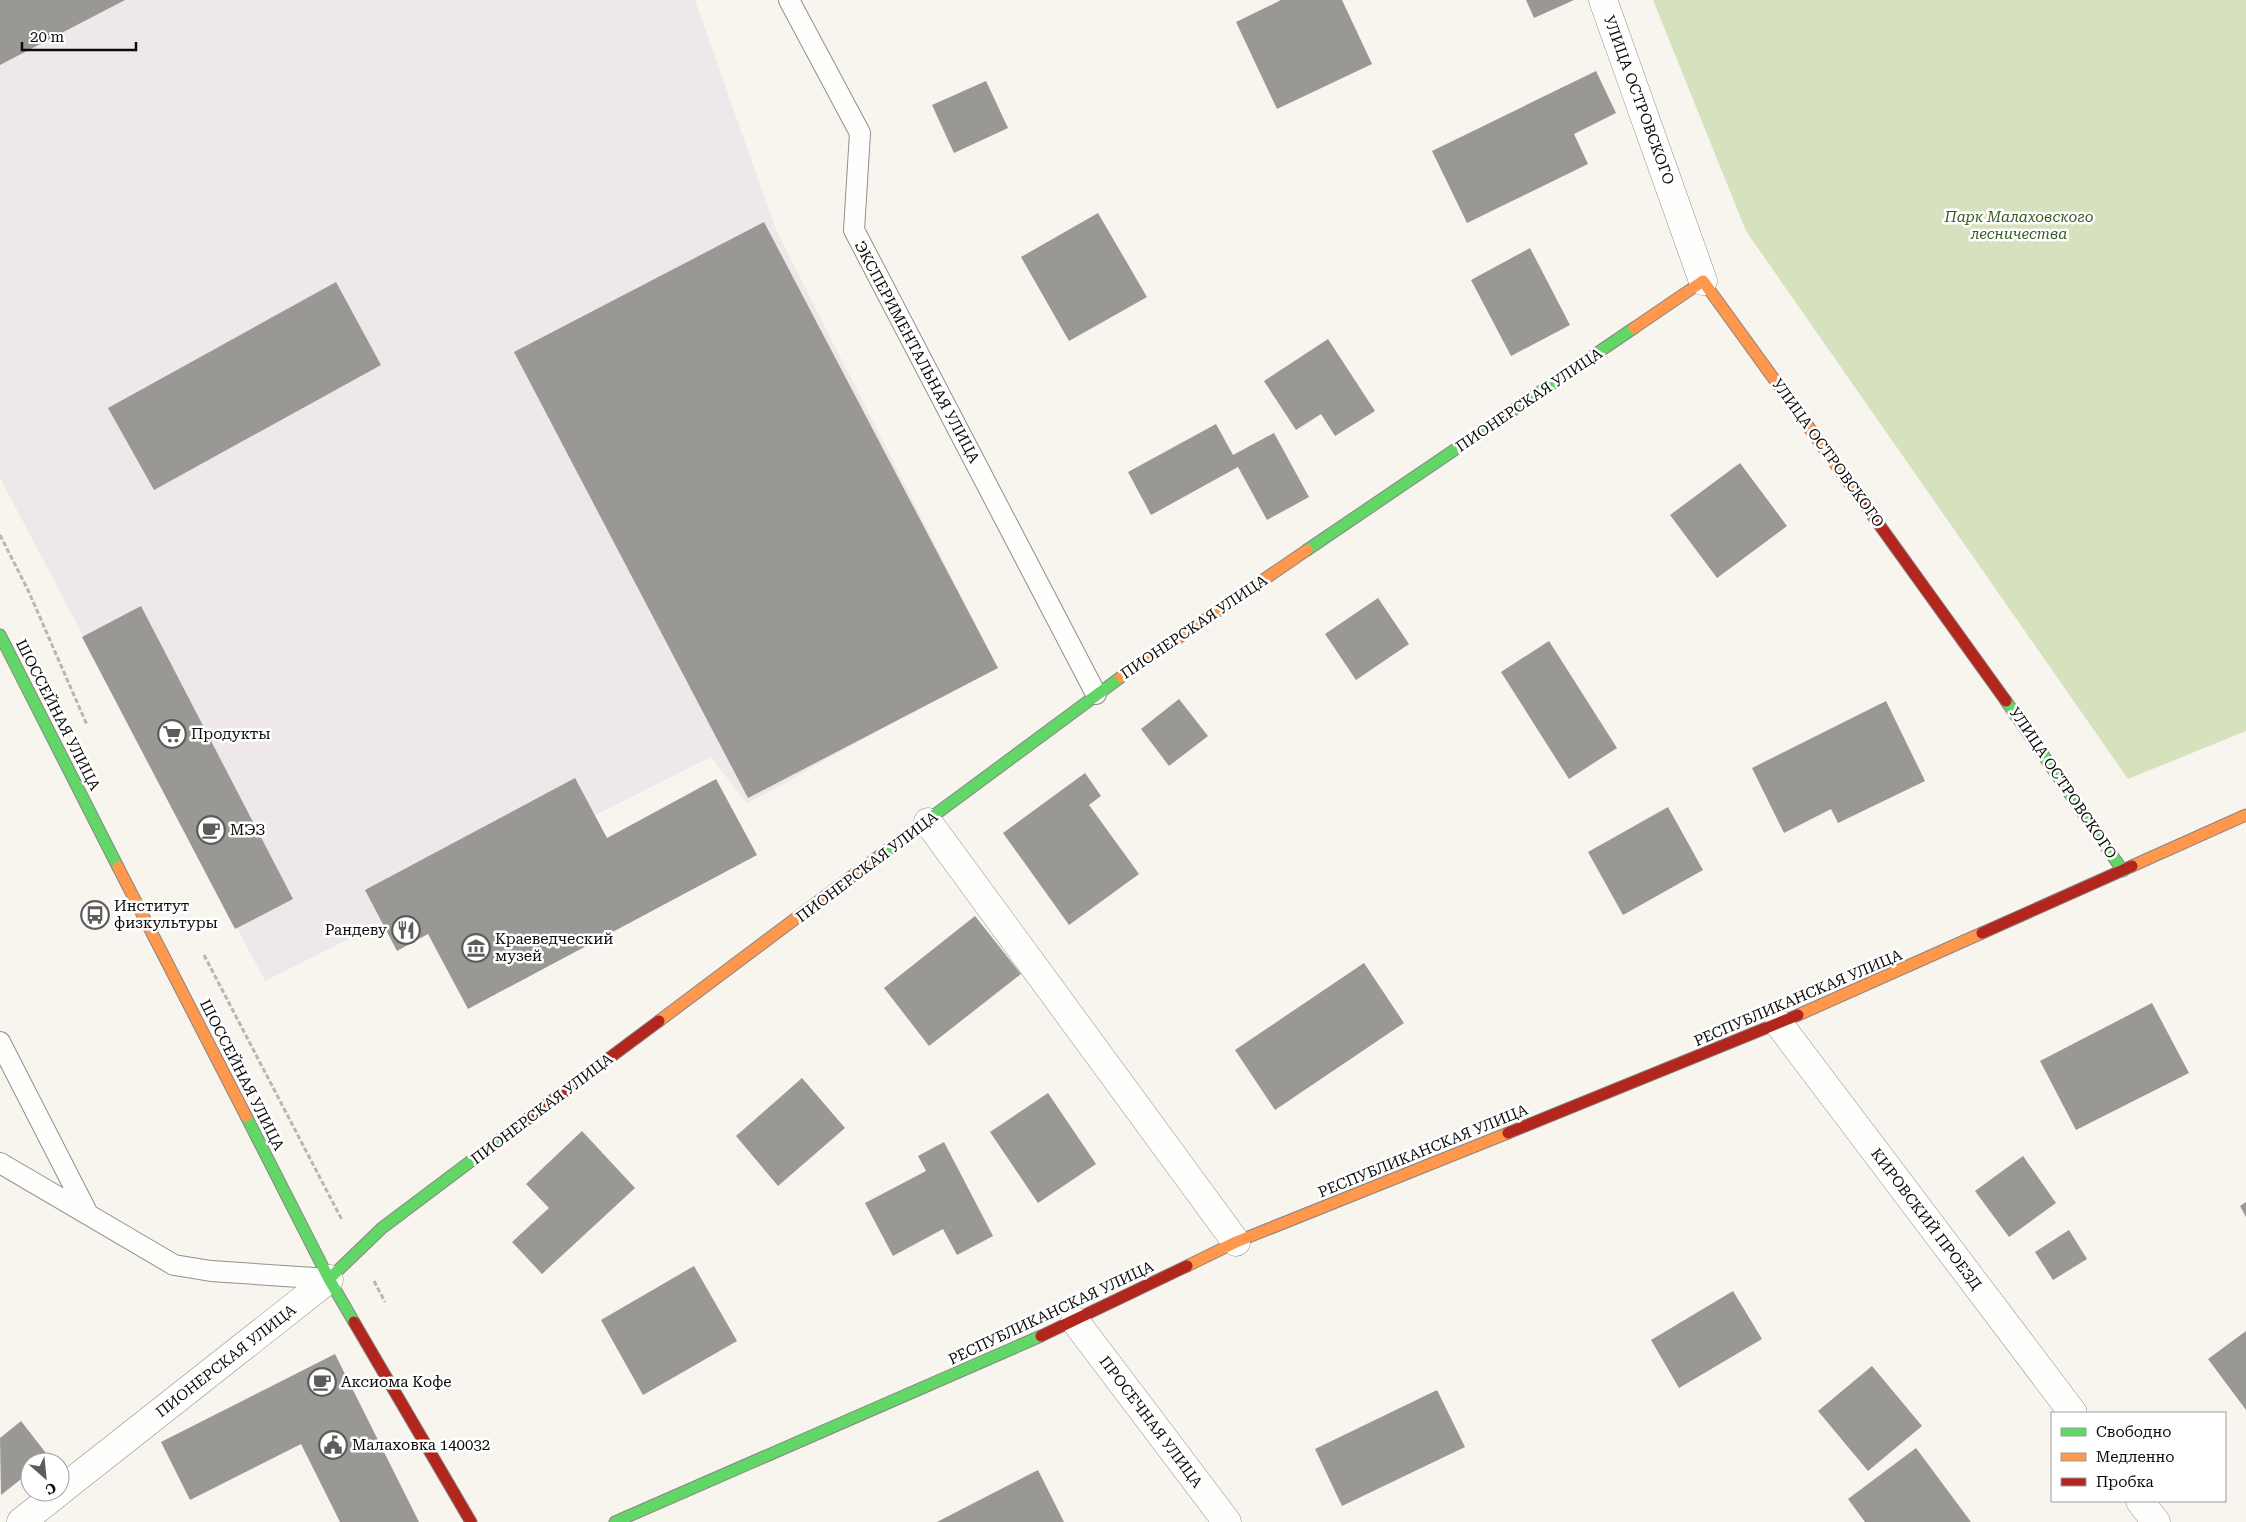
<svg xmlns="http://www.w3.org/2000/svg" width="2246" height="1522" font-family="'Roboto Serif',serif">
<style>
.industrial{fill:#eee8eb}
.forest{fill:#d6e2be}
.building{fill:#9a9894}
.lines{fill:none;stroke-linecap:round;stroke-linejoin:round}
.lane-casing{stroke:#91908d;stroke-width:22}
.street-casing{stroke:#91908d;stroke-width:29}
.fast-casing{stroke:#888683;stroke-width:13}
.slow-casing{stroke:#888683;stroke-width:13}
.jam-casing{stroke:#888683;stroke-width:13}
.path{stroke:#b7b6b5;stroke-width:3;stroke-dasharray:5 2.5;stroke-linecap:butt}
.lane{stroke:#fefefc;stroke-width:20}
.street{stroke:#fefefc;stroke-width:28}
.fast{stroke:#63d668;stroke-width:11}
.slow{stroke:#ff974d;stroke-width:11}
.jam{stroke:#b3261e;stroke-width:11}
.labels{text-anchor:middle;stroke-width:5;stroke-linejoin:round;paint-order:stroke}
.street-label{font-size:15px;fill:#0a0a0a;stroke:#fff}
.park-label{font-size:15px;font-style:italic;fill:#355b21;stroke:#fff}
.poi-label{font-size:15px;fill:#0a0a0a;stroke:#fff;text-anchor:start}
</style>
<rect width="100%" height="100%" fill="#f8f5ee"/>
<path class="industrial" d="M0 0H695L776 230 996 665 747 804 711 757 265 981 0 478Z"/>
<path class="forest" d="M1653 0H2246V731L2128 779 1746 231Z"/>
<path class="building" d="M0 0H125L0 65Z
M1281 0H1342L1372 64 1277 109 1236 22Z
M1526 0H1574L1534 18Z
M1596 71 1616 113 1574 134 1588 164 1467 223 1432 151Z
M986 81 1008 128 954 153 932 105Z
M1098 213 1147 297 1069 341 1021 257Z
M764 222 998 668 748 798 514 352Z
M1530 248 1570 325 1511 356 1471 280Z
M336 282 381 365 154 490 108 408Z
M1328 339 1375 411 1335 436 1321 414 1296 430 1264 381Z
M1216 424 1233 455 1274 433 1309 497 1267 520 1238 467 1151 515 1128 472Z
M1740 463 1787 526 1717 578 1670 515Z
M1378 598 1409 644 1356 680 1325 634Z
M141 606 293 899 235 929 82 637Z
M1549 641 1617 748 1569 779 1501 672Z
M1179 699 1208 736 1169 766 1141 729Z
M1886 701 1925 781 1838 823 1831 809 1784 833 1752 768Z
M1085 773 1101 796 1089 805 1139 874 1069 925 1003 833Z
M575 778 607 838 716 779 757 855 468 1009 428 934 397 951 365 890Z
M1668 807 1703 870 1623 915 1588 852Z
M975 916 1021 974 929 1046 884 988Z
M1364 963 1404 1023 1275 1110 1235 1050Z
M2152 1003 2189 1073 2076 1130 2040 1061Z
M802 1078 845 1128 778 1186 736 1136Z
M1048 1093 1096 1164 1038 1203 990 1132Z
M582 1131 635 1188 542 1274 512 1242 549 1208 526 1184Z
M944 1142 993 1236 957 1255 943 1229 893 1256 865 1203 926 1171 918 1156Z
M2023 1156 2056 1203 2009 1237 1975 1191Z
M2246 1202V1217L2240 1206Z
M2069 1230 2087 1259 2053 1280 2035 1252Z
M694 1266 737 1341 643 1395 601 1320Z
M1733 1291 1762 1339 1679 1388 1651 1340Z
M2246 1331V1410L2208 1359Z
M335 1354 419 1522H340L301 1444 190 1500 161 1442Z
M1872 1366 1922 1426 1868 1471 1818 1411Z
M1437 1390 1465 1447 1342 1506 1315 1449Z
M21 1421 49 1457 43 1462H30V1472L1 1495 0 1438Z
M1916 1448 1971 1522H1865L1848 1499Z
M1038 1470 1064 1522H937Z"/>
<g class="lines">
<defs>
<path id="lane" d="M789 0 860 133 854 230 1096 694
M0 1042 88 1214
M0 1163 174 1265 211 1271 329 1279"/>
<path id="street" d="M1603 0 1703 281
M928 822 1236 1242
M1779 1024 2073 1413
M1075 1321 1227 1522
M60 1491 329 1279
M2140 1501 2156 1522
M21 1522 59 1492"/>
<path id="fast" d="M1307 550 1634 328
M0 635 118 867
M2006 701 2123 871
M875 859 1121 677
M246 1116 329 1279 354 1322
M329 1279 382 1228 503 1137
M615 1522 1041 1336"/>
<path id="slow" d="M1634 328 1703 281 1860 498
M1121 677 1307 550
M2132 866 2246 815
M118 867 246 1116
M1798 1015 1982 933
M659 1021 875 859
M1187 1266 1236 1242 1508 1133"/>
<path id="jam" d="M1860 498 2006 701
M1982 933 2132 866
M1508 1133 1798 1015
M503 1137 659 1021
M354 1322 471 1522
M1041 1336 1187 1266"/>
</defs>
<use href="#lane" class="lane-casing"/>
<use href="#street" class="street-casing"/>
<use href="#fast" class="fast-casing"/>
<use href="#slow" class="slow-casing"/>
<use href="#jam" class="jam-casing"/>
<path class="path" d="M0 535 28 590 87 725
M204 955 342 1220
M374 1281 385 1302"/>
<use href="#lane" class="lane"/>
<use href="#street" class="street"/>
<use href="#fast" class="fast"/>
<use href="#slow" class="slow"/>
<use href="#jam" class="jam"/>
</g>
<defs>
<symbol id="supermarket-ring" viewBox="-11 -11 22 22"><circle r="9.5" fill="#fff" stroke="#5d5c5a" stroke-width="1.5"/><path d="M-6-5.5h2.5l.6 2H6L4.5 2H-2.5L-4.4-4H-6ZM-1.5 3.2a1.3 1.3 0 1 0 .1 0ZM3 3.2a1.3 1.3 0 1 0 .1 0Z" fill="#5d5c5a"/></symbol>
<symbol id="cafe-ring" viewBox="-11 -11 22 22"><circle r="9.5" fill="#fff" stroke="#5d5c5a" stroke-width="1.5"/><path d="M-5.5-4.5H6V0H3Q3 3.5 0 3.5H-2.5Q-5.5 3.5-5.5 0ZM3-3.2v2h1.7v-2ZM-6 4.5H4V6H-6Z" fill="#5d5c5a"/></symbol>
<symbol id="bus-ring" viewBox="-11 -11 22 22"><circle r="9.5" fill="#fff" stroke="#5d5c5a" stroke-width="1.5"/><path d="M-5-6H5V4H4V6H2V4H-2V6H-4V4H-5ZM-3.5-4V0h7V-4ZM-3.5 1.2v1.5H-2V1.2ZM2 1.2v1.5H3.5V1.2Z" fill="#5d5c5a"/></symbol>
<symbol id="restaurant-ring" viewBox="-11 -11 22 22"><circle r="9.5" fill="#fff" stroke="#5d5c5a" stroke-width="1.5"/><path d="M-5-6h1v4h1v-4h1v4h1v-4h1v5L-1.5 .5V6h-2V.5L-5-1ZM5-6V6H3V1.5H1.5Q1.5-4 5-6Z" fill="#5d5c5a"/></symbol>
<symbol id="museum-ring" viewBox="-11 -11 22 22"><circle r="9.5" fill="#fff" stroke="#5d5c5a" stroke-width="1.5"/><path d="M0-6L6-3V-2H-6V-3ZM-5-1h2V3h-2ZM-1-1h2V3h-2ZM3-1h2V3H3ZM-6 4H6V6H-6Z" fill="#5d5c5a"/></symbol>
<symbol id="civic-ring" viewBox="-11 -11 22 22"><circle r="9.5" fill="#fff" stroke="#5d5c5a" stroke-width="1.5"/><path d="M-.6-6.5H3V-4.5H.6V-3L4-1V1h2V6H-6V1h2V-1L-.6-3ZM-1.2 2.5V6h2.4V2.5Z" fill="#5d5c5a"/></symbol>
</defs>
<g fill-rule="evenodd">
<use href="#supermarket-ring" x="156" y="718" width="32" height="32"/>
<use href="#cafe-ring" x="195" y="814" width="32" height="32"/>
<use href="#bus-ring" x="79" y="899" width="32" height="32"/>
<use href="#restaurant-ring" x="390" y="914" width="32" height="32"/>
<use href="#museum-ring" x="460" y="932" width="32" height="32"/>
<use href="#cafe-ring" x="306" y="1366" width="32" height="32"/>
<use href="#civic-ring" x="317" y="1429" width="32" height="32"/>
</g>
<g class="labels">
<g class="street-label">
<text transform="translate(1639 100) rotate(70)" y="5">УЛИЦА ОСТРОВСКОГО</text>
<text transform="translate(917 352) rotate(62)" y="5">ЭКСПЕРИМЕНТАЛЬНАЯ УЛИЦА</text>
<text transform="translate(1529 400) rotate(-34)" y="5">ПИОНЕРСКАЯ УЛИЦА</text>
<text transform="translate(1828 453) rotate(54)" y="5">УЛИЦА ОСТРОВСКОГО</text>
<text transform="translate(1194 627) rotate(-34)" y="5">ПИОНЕРСКАЯ УЛИЦА</text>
<text transform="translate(58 715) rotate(63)" y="5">ШОССЕЙНАЯ УЛИЦА</text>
<text transform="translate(2063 783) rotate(56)" y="5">УЛИЦА ОСТРОВСКОГО</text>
<text transform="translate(867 867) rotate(-37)" y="5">ПИОНЕРСКАЯ УЛИЦА</text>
<text transform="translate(1798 998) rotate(-23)" y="5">РЕСПУБЛИКАНСКАЯ УЛИЦА</text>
<text transform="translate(242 1075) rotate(63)" y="5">ШОССЕЙНАЯ УЛИЦА</text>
<text transform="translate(542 1109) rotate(-37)" y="5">ПИОНЕРСКАЯ УЛИЦА</text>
<text transform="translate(1423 1151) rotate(-22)" y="5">РЕСПУБЛИКАНСКАЯ УЛИЦА</text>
<text transform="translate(1926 1219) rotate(53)" y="5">КИРОВСКИЙ ПРОЕЗД</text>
<text transform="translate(1051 1313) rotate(-25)" y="5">РЕСПУБЛИКАНСКАЯ УЛИЦА</text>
<text transform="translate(226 1361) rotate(-38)" y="5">ПИОНЕРСКАЯ УЛИЦА</text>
<text transform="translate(1151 1422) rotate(53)" y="5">ПРОСЕЧНАЯ УЛИЦА</text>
</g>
<g class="park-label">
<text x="2019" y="222">Парк Малаховского<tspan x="2019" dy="17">лесничества</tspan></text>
</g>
<g class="poi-label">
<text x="191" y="739">Продукты</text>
<text x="230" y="835">МЭЗ</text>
<text x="114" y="911">Институт<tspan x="114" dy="17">физкультуры</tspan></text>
<text x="387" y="935" text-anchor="end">Рандеву</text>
<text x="495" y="944">Краеведческий<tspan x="495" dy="17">музей</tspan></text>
<text x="341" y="1387">Аксиома Кофе</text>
<text x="352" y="1450">Малаховка 140032</text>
</g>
</g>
<rect x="2051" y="1412" width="175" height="90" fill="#ffffff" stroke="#9d9d9d"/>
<rect x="2061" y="1428" width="25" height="8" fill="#63d668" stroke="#9d9d9d"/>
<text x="2096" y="1437" font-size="15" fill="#0a0a0a">Свободно</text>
<rect x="2061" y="1453" width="25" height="8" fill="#ff974d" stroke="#9d9d9d"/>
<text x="2096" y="1462" font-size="15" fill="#0a0a0a">Медленно</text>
<rect x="2061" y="1478" width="25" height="8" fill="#b3261e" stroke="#9d9d9d"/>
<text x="2096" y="1487" font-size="15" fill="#0a0a0a">Пробка</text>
<g transform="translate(45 1477) rotate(153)"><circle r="24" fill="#ffffff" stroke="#9d9d9d"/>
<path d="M0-4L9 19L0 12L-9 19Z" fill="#5d5c5a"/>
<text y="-8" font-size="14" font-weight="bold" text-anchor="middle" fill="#0a0a0a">С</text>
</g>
<path d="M22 42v8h114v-8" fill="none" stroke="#0a0a0a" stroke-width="2.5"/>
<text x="30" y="42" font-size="15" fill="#0a0a0a" stroke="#ffffff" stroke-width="4" paint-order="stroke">20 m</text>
</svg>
